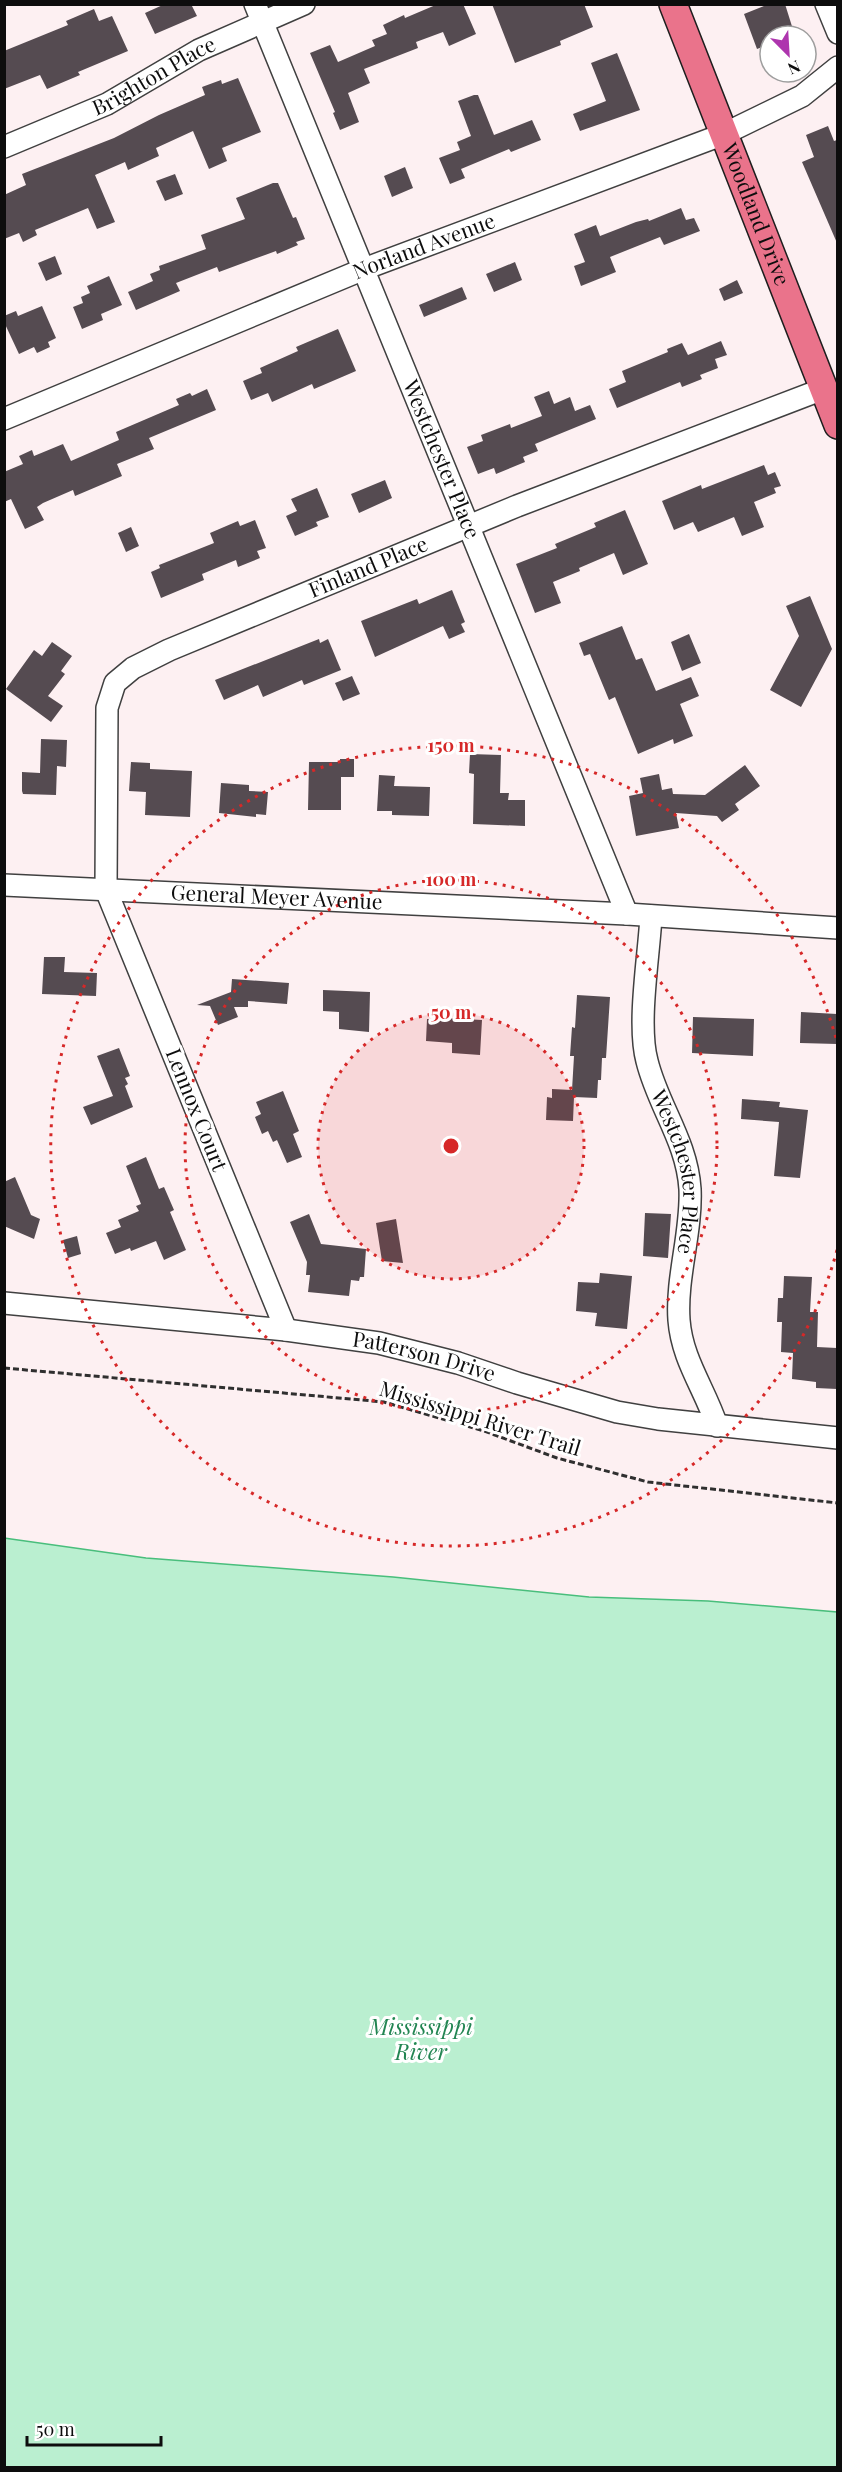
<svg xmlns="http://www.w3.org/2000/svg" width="842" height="2472" font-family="'Playfair Display',serif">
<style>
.water{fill:#baefd0;stroke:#49be7c;stroke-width:1.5}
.building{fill:#554b51}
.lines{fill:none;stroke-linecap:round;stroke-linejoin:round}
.minor-casing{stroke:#404040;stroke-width:24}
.major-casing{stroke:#1e1e1e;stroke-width:30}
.path{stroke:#2f2f2f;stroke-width:3;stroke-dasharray:6 3;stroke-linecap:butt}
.minor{stroke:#fff;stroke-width:21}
.major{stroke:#ea738b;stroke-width:27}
.ring{fill:none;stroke:#d62828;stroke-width:3;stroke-dasharray:3 6}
.labels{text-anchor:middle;stroke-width:6;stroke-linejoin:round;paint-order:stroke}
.street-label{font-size:21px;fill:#0d0d0d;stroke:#fff}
.water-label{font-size:22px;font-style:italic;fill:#228552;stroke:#fff}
.centre{fill:#d62828;stroke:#fff;stroke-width:3}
.ring-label{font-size:18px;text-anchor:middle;font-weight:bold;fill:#d62828;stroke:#fff;stroke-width:6;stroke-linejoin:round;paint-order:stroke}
</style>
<rect width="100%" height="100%" fill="#fdf0f2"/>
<path class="water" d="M4 1538 146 1558 393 1577 589 1597 708 1601 837 1612V2467H5Z"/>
<path class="building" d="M165 4H191L197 16 155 34 145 13Z
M438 4H463L476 34 449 46 443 32 416 42 418 48 364 69 370 83 348 93 359 122 340 130 333 113 335 112 310 53 330 45 338 62 375 46 372 40 387 34 383 25 404 15 405 18Z
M492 4H584L593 27 560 41 561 45 515 63Z
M769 4H785L795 36H770V44L757 49 744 14Z
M94 9 99 21 112 16 128 51 78 72 80 75 47 89 40 75 4 89V51L68 25 66 21Z
M617 53 640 110 580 131 573 114 606 101 591 63Z
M238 78 261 132 222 148 227 161 209 169 193 131 156 148 159 156 128 170 125 162 95 175 115 222 97 229 88 208 35 230 37 235 23 242 19 233 4 239V195L26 185 22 174 114 138 159 115 205 95 202 87 221 80 222 84Z
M474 95H478L494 135 532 120 541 140 511 152 509 149 461 169 465 178 450 184 439 158 460 150 457 142 471 136 458 101Z
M828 126 834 141 837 140V243L802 162 814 157 806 135Z
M405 167 413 188 392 197 384 176Z
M175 174 183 194 165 201 156 181Z
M273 183H278L293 218 296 217 305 239 296 242 298 245 277 254 276 251 219 272 217 267 176 283 180 291 136 310 128 292 153 281 150 274 160 270 159 266 206 249 201 235 245 219 236 198Z
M681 208 686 220 694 218 700 231 664 245 660 237 610 257 616 272 581 286 574 266 585 262 574 234 596 225 600 236 636 222 648 219 649 221Z
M55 256 62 274 46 281 38 263Z
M515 262 522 280 494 292 486 274Z
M109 276 122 305 101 314 103 320 82 329 73 307 83 303 81 297 90 293 87 286Z
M737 280 743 293 724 301 719 289Z
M462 287 467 299 424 317 419 305Z
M42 306 56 338 48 342 50 347 37 353 34 347 19 354 4 322V316L16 311 18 316Z
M338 329 356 371 314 389 312 384 272 402 268 393 251 400 243 381 262 373 260 368 298 351 296 347Z
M721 341 727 355 715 359 718 368 700 375 702 379 682 387 680 382 617 408 609 389 626 382 622 371 668 352 667 349 682 343 688 355Z
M207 389 216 410 149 438 154 449 117 464 122 476 75 496 73 490 43 503 37 507 44 520 25 529 11 499 4 502V472L23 464 19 456 32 450 34 456 63 444 71 461 119 440 116 432 179 405 176 399 190 393 192 396Z
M549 391 554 404 570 397 575 411 590 405 596 419 535 444 538 451 523 457 525 462 496 474 494 468 478 474 467 447 483 441 481 435 510 424 511 428 542 416 534 397Z
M764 465 768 475 775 472 781 486 774 488 776 493 754 502 764 527 742 536 734 517 698 532 693 522 674 530 662 501 701 485 702 489Z
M385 480 392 498 359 513 351 494Z
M317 488 329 517 316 522 318 526 295 536 286 516 297 511 291 499Z
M625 510 648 564 623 575 614 553 579 568 580 571 553 582 561 603 535 613 516 564 557 548 555 544 596 527 594 523Z
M255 520 266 548 257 551 260 558 238 567 236 560 202 574 204 580 161 598 151 572 160 568 159 565 214 543 210 533 238 521 240 526Z
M131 527 139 546 126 552 118 533Z
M452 590 465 622 461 624 465 632 449 639 443 626 375 657 361 621 417 599 419 604Z
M810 596 832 649 801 707 770 690 799 636 786 606Z
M622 626 636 660 642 658 656 691 691 677 699 696 680 704 693 736 674 744 673 739 638 754 615 697 609 700 590 654 584 656 579 643Z
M689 634 701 663 682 671 671 642Z
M319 639 320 643 328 639 341 670 304 685 302 680 263 697 258 685 224 700 215 680Z
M52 642 72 656 61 671 65 674 48 696 63 706 51 722 6 689 34 650 42 656Z
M352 676 360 694 343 701 335 683Z
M41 739 67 740 66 767 57 766 56 795 23 794 22 791V772L40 773Z
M470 754 501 755 500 793H509L508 800H525V826L473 824 474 774 469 773Z
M340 759H354V777H341V810H308L309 762H340Z
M131 762 150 763V769L192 771 190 817 145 815 146 792 129 791Z
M745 765 760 786 735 804 739 810 722 822 717 816 676 813 679 828 636 836 629 796 643 793 640 778 659 774 662 790 672 788 673 794 705 795Z
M379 775 395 776 394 786 430 787 429 816 392 815V811H377Z
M221 783 249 785V791L268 792 266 815 256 814V817L219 813Z
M44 957H65L64 972 97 973 96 996 42 994Z
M232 979 289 983 287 1004 248 1001V1007H234L238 1017 218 1025 210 1006 197 1005 231 992Z
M323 990 370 992 369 1032 339 1029V1012L323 1011Z
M577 995 610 997 606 1058H602L601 1080H598L597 1098 574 1097 573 1121 546 1120 547 1097 552 1098V1089L572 1090 574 1056H570L572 1027 575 1028Z
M801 1012 837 1014V1044L800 1043Z
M693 1017 754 1019 753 1056 692 1053Z
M446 1018 482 1020 480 1055 452 1053V1043L426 1041 427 1019 446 1020Z
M119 1048 130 1076 125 1078 128 1084 125 1086 133 1107 91 1125 83 1107 113 1096 97 1056Z
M283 1091 299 1131 293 1134 302 1157 287 1163 277 1140 273 1142 268 1131 262 1134 255 1117 261 1114 256 1102Z
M742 1099 780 1102 779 1107 808 1110 800 1178 774 1176 779 1122 741 1119Z
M146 1157 159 1189 164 1187 174 1210 170 1212 186 1250 164 1260 156 1241 131 1251 130 1248 115 1254 106 1233 121 1227 118 1220 139 1211 136 1206 141 1204 126 1166Z
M15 1177 31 1215 40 1219 34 1239 4 1226V1182Z
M645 1213 671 1214 668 1258 643 1256Z
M309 1214 321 1244 366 1249 364 1277H360L359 1281 351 1280 349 1296 308 1292 310 1275H306L307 1262 290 1222Z
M396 1219 403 1263 382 1261 376 1223Z
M77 1236 81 1254 68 1258 63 1240Z
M600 1273 632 1276 627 1329 595 1326 597 1313 576 1311 578 1282 599 1283Z
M784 1276 812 1277 810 1312H818L817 1347 837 1348V1389L816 1388V1382L792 1379 793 1353 781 1352 782 1322H777L778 1298H783Z"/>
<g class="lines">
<defs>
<g id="minor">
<path id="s1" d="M255 4 627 914"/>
<path d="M826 4 838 33"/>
<path id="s2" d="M4 147 107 104 199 50 304 4"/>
<path id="s3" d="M4 419 364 269 724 134 802 96 838 67"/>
<path id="s4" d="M4 885 627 914 838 928"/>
<path id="s5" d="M651 916C649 956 637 1024 647 1061 658 1106 687 1141 690 1189 692 1232 676 1277 679 1320 682 1360 705 1389 717 1426"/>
<path id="s6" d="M4 1303 286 1330 379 1343 458 1363 517 1383 617 1412 658 1419 838 1438"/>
<path id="s7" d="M286 1330 106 890 107 708 115 683 133 668 169 650 517 506 823 389"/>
</g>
<g id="major">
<path id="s8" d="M673 4 838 425"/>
</g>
</defs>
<use href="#minor" class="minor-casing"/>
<use href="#major" class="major-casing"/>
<path class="path" d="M4 1368 384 1402 484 1431 557 1458 648 1482 838 1503"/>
<use href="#minor" class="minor"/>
<use href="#major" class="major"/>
</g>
<circle cx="451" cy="1146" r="133" fill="#d62828" fill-opacity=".12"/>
<g class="ring">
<circle cx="451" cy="1146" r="133"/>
<circle cx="451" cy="1146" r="266"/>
<path d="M837 1250A400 400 0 1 1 837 1042"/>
</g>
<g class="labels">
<g class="street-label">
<text dy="7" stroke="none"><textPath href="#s2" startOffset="166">Brighton Place</textPath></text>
<text dy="7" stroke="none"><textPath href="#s8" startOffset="226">Woodland Drive</textPath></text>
<text dy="7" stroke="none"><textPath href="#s3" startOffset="454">Norland Avenue</textPath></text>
<text dy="7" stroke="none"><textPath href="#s1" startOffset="492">Westchester Place</textPath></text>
<text dy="7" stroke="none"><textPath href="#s7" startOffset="963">Finland Place</textPath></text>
<text dy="7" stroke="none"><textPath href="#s4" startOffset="273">General Meyer Avenue</textPath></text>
<text transform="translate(196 1110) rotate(68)" y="7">Lennox Court</text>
<text dy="7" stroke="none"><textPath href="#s5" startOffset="262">Westchester Place</textPath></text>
<text dy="7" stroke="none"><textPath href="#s6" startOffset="424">Patterson Drive</textPath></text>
<text transform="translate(480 1419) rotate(17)" y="7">Mississippi River Trail</text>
</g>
<g class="water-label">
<text x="421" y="2035">Mississippi<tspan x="421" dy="25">River</tspan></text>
</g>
</g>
<circle cx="451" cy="1146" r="9" class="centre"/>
<g class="ring-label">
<text x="451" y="752">150 m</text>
<text x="451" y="886">100 m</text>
<text x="451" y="1019">50 m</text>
</g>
<rect width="842" height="2472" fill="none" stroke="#0d0d0d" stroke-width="12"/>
<g transform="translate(788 54) rotate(156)"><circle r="28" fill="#ffffff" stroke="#9e9e9e" stroke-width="1.5"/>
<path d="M0-4.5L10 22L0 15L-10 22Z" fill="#ae35ae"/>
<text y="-9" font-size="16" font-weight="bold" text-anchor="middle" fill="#0d0d0d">N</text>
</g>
<path d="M27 2436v9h134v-9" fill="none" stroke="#0d0d0d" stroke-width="3"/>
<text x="36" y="2436" font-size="18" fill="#0d0d0d" stroke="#ffffff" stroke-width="4.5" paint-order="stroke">50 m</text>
</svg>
